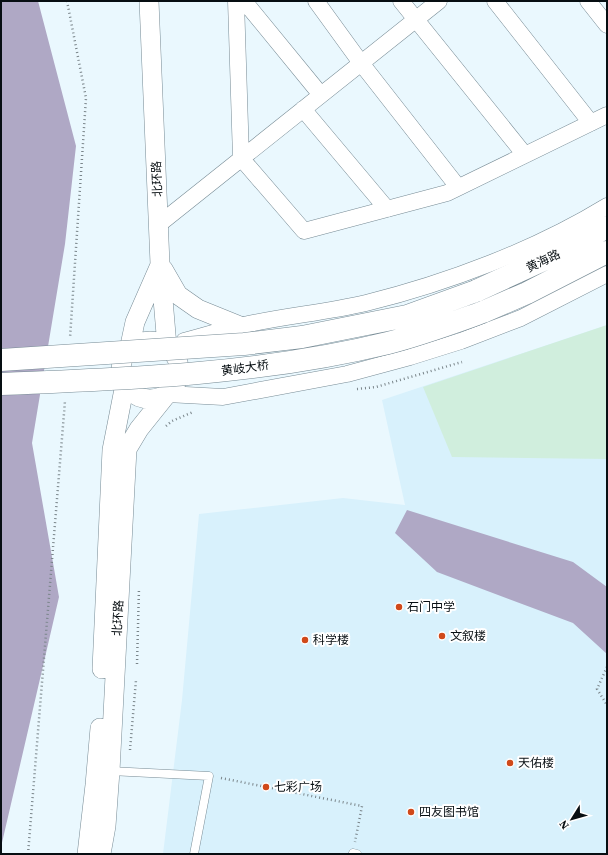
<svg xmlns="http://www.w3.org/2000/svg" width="608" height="855" font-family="'Source Serif 4','Noto Sans SC',serif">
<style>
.built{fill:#d8f1fc}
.green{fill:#d0eedd}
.water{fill:#afa8c5}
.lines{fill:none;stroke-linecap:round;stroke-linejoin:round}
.service-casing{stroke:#778b95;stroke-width:9}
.minor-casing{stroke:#778b95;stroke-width:17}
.tertiary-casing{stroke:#778b95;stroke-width:20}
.secondary-casing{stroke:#778b95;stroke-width:23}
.path{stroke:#7a858a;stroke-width:2.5;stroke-dasharray:1 3;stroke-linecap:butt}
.service{stroke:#fff;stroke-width:8}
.minor{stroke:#fff;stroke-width:16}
.tertiary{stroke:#fff;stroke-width:19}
.secondary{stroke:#fff;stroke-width:22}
.secondary-bridge-casing{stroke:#778b95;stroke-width:23;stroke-linecap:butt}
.secondary-bridge{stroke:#fff;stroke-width:22}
.poi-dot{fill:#d0491a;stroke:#fff;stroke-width:1.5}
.labels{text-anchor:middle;stroke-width:4;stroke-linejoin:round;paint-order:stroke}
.street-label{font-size:12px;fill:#070e12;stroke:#fff}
.poi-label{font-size:12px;fill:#070e12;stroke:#fff;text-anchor:start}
</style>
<rect width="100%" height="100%" fill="#eaf8fe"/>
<path class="built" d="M607 325V854H163L182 700 199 514 343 498 405 505 382 400Z"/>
<path class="green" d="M607 325V459L452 457 423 387Z"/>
<path class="water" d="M1 1H38L76 146 65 244 32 443 59 597 1 847Z
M407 510 573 562 607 587V654L573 623 437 572 395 533Z"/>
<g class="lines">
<defs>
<path id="service" d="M110 771 209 776 194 854
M353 853 357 854"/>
<path id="minor" d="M236 1 241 158 304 231 447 193 607 115
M244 1 321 95
M316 1 361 63 458 187
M401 1 525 155
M495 1 591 123
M588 1 607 25
M303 109 387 209
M158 225 439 1
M184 341C203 336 221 330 240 326 281 316 324 313 366 303 447 283 535 250 607 206
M167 394 223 397 347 374 410 357 461 341 521 318 607 274"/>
<path id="tertiary" d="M149 1 160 264 167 346
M163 269 178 295 198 309 240 326
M121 370a29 29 0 1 1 58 0a29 29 0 1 1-58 0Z
M129 350 135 322 160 265
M102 669 112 450 125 384
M87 854 95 785 100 728
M101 854 106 826 110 771 127 449 139 429 167 394"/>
<path id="secondary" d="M476 291 567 249 607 227
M483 312 527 293 607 252"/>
</defs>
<use href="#service" class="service-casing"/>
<use href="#minor" class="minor-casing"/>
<use href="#tertiary" class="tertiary-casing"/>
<use href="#secondary" class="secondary-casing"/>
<path class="path" d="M67 1 86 98 70 338
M357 389 376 387 462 362
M166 426 172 421 193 412
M137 664 139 588
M607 667 597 689 607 705
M130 750 136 680
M221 778 362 806 355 842
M28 854 65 401"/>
<use href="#service" class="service"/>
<use href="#minor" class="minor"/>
<use href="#tertiary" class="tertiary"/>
<use href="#secondary" class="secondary"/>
<defs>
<path id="secondary-bridge" d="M1 360 244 344 302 337 407 316 476 291
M1 384C131 379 261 374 388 343 420 335 452 323 483 312"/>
</defs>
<use href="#secondary-bridge" class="secondary-bridge-casing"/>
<use href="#secondary-bridge" class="secondary-bridge"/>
</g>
<g class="poi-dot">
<circle cx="399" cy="607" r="4"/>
<circle cx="442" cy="636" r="4"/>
<circle cx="305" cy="640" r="4"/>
<circle cx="510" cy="763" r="4"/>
<circle cx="266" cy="787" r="4"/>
<circle cx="411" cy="812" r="4"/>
</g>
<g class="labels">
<g class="street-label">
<text transform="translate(157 179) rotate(-92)" y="4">北环路</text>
<text transform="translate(543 261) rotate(-25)" y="4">黄海路</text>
<text transform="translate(245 368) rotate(-8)" y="4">黄岐大桥</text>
<text transform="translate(118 618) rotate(-87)" y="4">北环路</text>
</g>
<g class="poi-label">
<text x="407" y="611">石门中学</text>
<text x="450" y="640">文叙楼</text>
<text x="313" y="644">科学楼</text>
<text x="518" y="767">天佑楼</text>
<text x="274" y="791">七彩广场</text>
<text x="419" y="816">四友图书馆</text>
</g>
</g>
<rect width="608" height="855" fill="none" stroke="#070e12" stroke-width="4"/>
<g transform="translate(572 819) rotate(233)" stroke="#ffffff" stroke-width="3" paint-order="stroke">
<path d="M0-3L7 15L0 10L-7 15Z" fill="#070e12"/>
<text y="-6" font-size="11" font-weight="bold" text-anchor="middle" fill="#070e12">N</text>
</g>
</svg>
